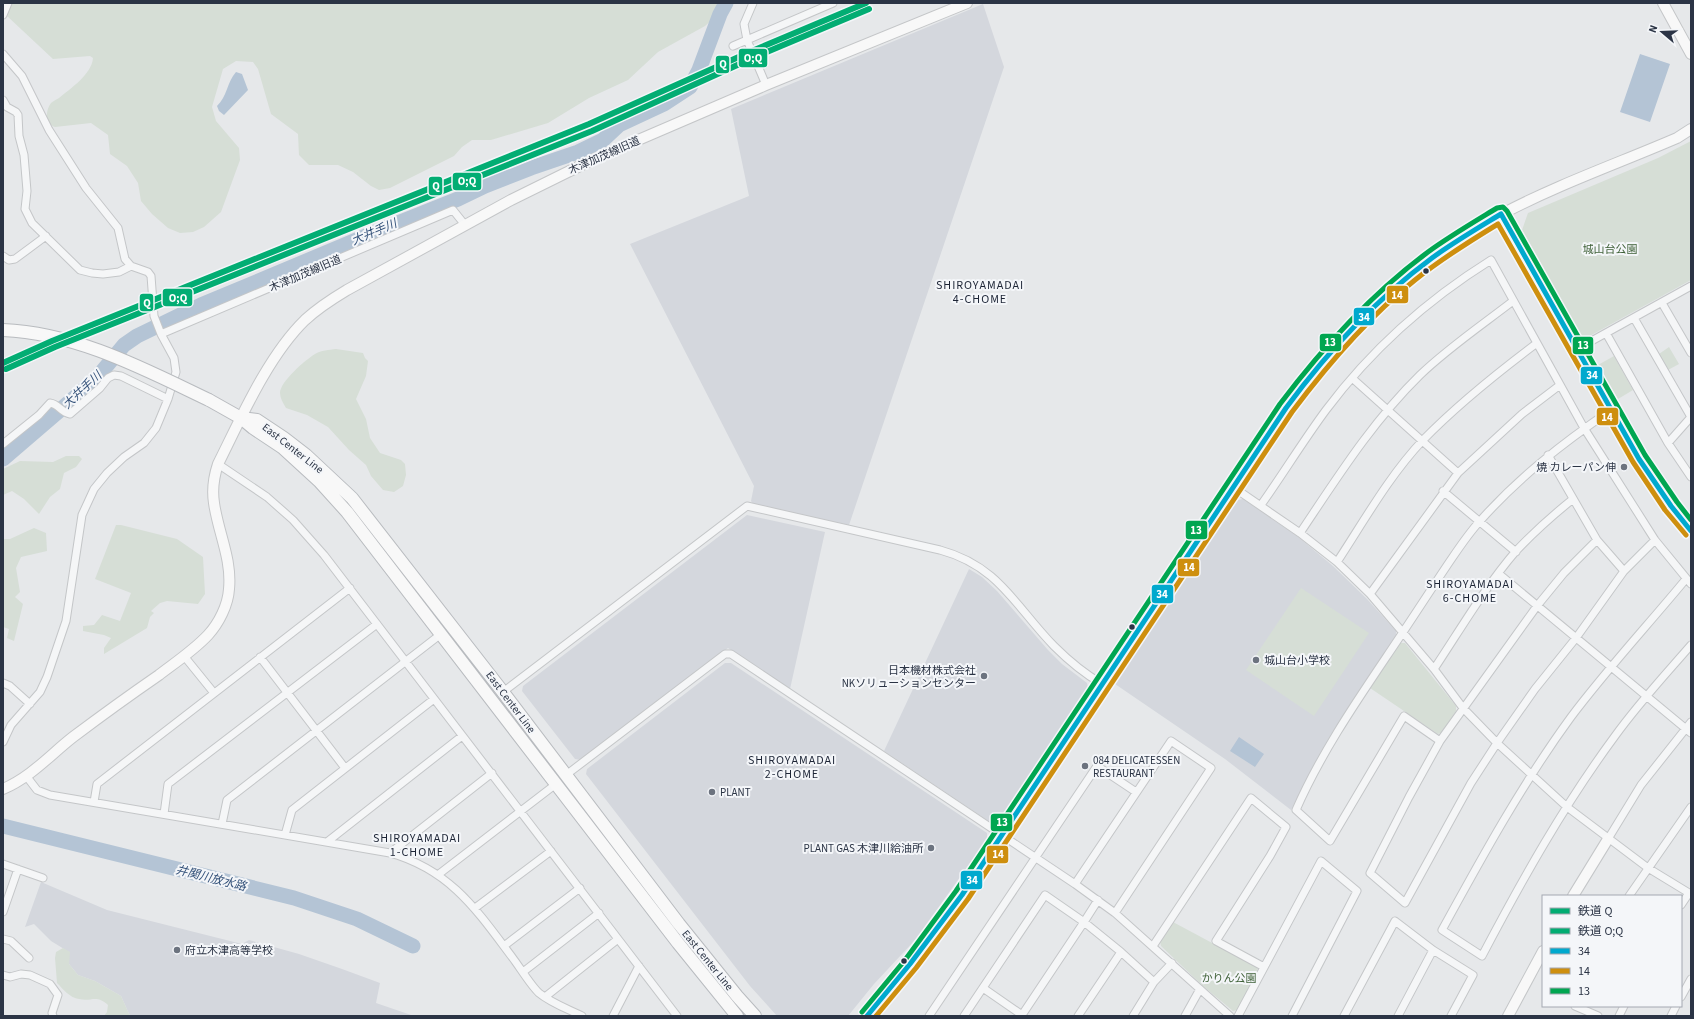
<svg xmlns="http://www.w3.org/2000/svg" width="1694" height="1019" font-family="'Source Sans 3','Noto Sans JP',sans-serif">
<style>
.built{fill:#d4d7dd}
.green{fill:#d6ded6}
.water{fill:#b4c4d5}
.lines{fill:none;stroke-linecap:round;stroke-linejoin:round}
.river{stroke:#b4c4d5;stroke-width:15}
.street-casing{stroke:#c4c6c8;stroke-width:9}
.secondary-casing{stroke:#c4c6c8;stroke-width:12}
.highway-casing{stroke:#b8bbbf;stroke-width:14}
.street{stroke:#f5f6f7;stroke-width:7}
.secondary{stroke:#f8f8f8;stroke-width:10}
.highway{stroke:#f8f8f8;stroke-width:12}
.highway-bridge-casing{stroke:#b8bbbf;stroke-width:14;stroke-linecap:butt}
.highway-bridge{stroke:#f8f8f8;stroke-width:12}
.bus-1-casing{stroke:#f4f6f9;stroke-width:8}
.bus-2-casing{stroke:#f4f6f9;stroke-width:8}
.bus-3-casing{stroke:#f4f6f9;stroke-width:8}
.bus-1{stroke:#00a9ce;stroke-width:5}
.bus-2{stroke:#ce8f0e;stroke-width:5}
.bus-3{stroke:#00a651;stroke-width:5}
.rail-1-casing{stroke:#f4f6f9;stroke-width:9}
.rail-2-casing{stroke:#f4f6f9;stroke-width:9}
.rail-1{stroke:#02ad73;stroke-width:6}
.rail-2{stroke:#02ad73;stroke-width:6}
.bus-dot{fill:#2b3445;stroke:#f4f6f9;stroke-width:1.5}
.poi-dot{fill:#6c737f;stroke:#f4f6f9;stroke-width:1.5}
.labels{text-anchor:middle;stroke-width:4;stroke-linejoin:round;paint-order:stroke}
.street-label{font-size:11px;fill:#2b3445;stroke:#f4f6f9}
.park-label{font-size:11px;fill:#3f6138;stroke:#f4f6f9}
.poi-label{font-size:11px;fill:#2b3445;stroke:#f4f6f9;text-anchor:start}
.water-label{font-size:12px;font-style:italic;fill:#34527a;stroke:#f4f6f9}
.neighbourhood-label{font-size:12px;letter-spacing:1px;fill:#1d2536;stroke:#f4f6f9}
.line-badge{stroke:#f4f6f9;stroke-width:1.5}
.badge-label{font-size:11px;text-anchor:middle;font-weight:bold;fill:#fff}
</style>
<rect width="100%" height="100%" fill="#e6e8ea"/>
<path class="built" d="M983 4 1004 67 849 525 753 504 751 501 754 486 630 244 749 196 731 109Z
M1243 499 1297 536 1333 566 1367 599 1396 631V635L1323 750 1291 810 1225 759 1115 684 1238 500Z
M747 515 825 532 790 689 728 648 581 760 575 759 522 691 523 686Z
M969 569 982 577 997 591 1048 650 1062 664 1087 683 1088 688 997 823 993 824 884 751Z
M725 663H731L987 833V839L916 939 874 984 848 1016H777L750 986 586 774 587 769Z
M41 882 107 910 242 944 249 940 299 954 342 969 380 983 376 1003 414 1016H130L121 996 95 981 78 975 69 964V952L51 941 34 924 25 927Z"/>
<path class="green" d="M12 3H731L705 26 658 52 628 80 589 98 548 123 491 140H472L462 147 454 156 390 188 379 190 371 186 353 172 338 165H309L299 155 298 134 271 114 258 69 253 62 236 61 223 69 212 107 216 121 239 148 240 160 221 212 204 227 193 232 180 233 168 228 152 214 141 201 138 183 127 166 110 154 108 135 91 123 55 127C45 124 45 111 51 103 53 101 56 100 59 98 70 89 92 74 93 58L90 56 53 59 7 16Z
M1691 141V280L1586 338 1582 337 1522 230 1528 213 1658 158Z
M1669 347 1679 364 1668 370 1659 354Z
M336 349 363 353 365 358 368 361 366 376 356 399 366 419 370 438 380 453 401 460 405 464 406 475 403 486 394 492 383 490 371 476 366 465 349 450 328 427 307 415 286 408C283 403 280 398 280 393 280 382 305 360 315 354 321 350 329 350 336 349Z
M1614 356 1633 390 1618 399 1598 365Z
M66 456H79L82 459 76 467 64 473 60 489 50 497 39 514 24 499 12 491 3 495V469L20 461 53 462Z
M116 525H121L177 539 203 557 205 594 198 604 167 601 160 603 151 611 154 613 150 617 147 628 104 654V648L111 638 104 635 83 631V626L94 625 102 615 120 621 131 593 95 579Z
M34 528 46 533 47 551 21 557 16 568 20 592 15 597 23 604 14 641 7 638 9 629 3 627V539H10Z
M1301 588 1369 633 1314 716 1246 670Z
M1400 643H1405L1456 706V711L1443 732 1438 734 1370 688Z
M1173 922 1257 967 1258 971 1237 1010 1233 1011 1203 986 1161 946 1160 941Z
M63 948 70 952 69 964 78 975 95 981 121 996 130 1016H104L107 1012 108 1005C96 994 92 1002 79 999 70 998 63 989 57 983L55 958 56 952Z"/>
<path class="water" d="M1640 54 1670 64 1650 122 1620 112Z
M236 72 242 74 248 90 224 115 219 111 217 106C227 97 227 82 236 72Z
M1239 737 1264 754 1255 767 1230 751Z"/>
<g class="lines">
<path class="river" d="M3 459 95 380 124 345 137 336 201 305 378 231 458 199 485 186 531 168 578 152 603 140 619 125 664 104 690 87 699 70 720 14 726 3
M3 826 294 898 357 919 413 946"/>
<defs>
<path id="street" d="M753 3 744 24 747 40 766 85
M3 15 8 3
M733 46 833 3
M3 54 22 76 49 130 86 188 118 228 125 259 131 266 148 272 151 276 154 316 161 334 174 358 176 372 168 399 156 428 144 443 124 457 107 473 94 489 82 515 66 621 47 677 40 692 11 725 3 742
M3 100 7 107 16 112 18 115 19 136 24 155 27 191 25 209 32 223 80 270 92 273 103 274 119 272 131 266
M3 256 9 260 15 259 46 236
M1662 303 1691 353
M1634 318 1691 417 1668 443
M1606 333 1668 443 1691 477
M161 334 453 210 465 225
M1577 349 1691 286
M1352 378 1458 473
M3 444 39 415 50 403C59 404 60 412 70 414L100 388 108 378 114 375 121 376 168 399
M1548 455 1597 540 1624 571
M218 464 267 497 293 520 324 555 677 1016
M1233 487 1300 533 1337 562 1370 594 1434 669 1463 708 1497 743 1567 807 1648 868 1689 893 1681 905
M1443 491 1516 552
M1261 505C1283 474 1303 441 1326 410 1371 350 1427 300 1491 260L1584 428 1655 540 1691 584
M1300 533C1337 478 1372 422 1420 375 1448 348 1482 325 1513 301
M1597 540 1564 573 1537 606 1440 741 1409 797 1370 873 1405 903 1471 783 1497 743 1535 689 1576 638 1624 571 1655 540
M1337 562C1364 521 1389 476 1423 440 1458 404 1497 373 1537 343
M1499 574 1691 733
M1686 579C1648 625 1607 669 1571 717 1522 784 1482 857 1442 930L1482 956C1522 880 1564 805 1615 736 1638 704 1665 675 1691 645
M1370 594 1458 473 1522 414 1560 385
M184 656 214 693
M260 657 345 768
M1434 669C1460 630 1485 587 1516 551 1534 532 1553 515 1573 499
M3 683 10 686 30 704
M503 692 747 506 940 550C999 566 1015 606 1054 646 1068 660 1085 674 1102 684
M1440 741 1404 716 1330 841 1296 810C1321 753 1356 702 1391 650 1410 622 1428 594 1446 567 1457 551 1467 535 1480 521 1519 477 1563 443 1611 410
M566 775 725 654H731L1075 884 1115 913 1230 1016
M27 777 37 790 50 795 390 853C450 870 476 909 512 957 519 966 531 986 539 993 551 1003 568 1009 582 1016
M94 802 97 784 350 588
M164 814 168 784 377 624
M222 824 227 800 441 634
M285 835 292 810 434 699
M1608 839 1641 785 1691 722
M327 842 462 736
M390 853 492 773
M3 864 43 878
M439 874 556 784
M1075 884 1171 741 1211 768 1115 913
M1629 896 1691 807
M475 908 551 851
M3 912 18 869
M3 939 11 941 29 958
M504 946 580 888
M1153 946 1251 798 1286 827 1270 856 1216 941 1264 967
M523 972 599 913
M3 975 10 977 21 974 30 975 50 984 58 995 52 1013 53 1016
M983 988 1022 1015 1084 922 1121 952
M545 997 618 939
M1681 997 1691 979
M1575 1006 1598 1016
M613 1016 639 966
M929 1016 1097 766 1136 792
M964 1016 1045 895 1084 922 1098 900
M1078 1016 1121 952 1154 982
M1133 1016 1154 982 1172 963
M1185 1016 1200 989
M1238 1016 1321 861 1357 891 1292 1016
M1344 1016 1395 921 1433 950 1473 975 1451 1016
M1398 1016 1433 950
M1619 1016 1624 1006
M1671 1016 1676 1006"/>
<path id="secondary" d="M1663 3 1691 54
M1501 214 1639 459 1671 506 1691 531
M3 789C31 777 50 755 73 737 101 716 130 695 159 675 176 662 194 650 208 635 219 623 228 605 229 589 232 559 218 532 214 503 212 490 214 476 218 464 241 418 268 356 305 320 318 308 332 299 347 290L511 200 594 159 766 85 967 3
M1573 896 1608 839
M867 1016 910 964 947 916 1286 408C1302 386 1318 364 1336 343 1383 292 1440 246 1502 214 1559 184 1619 163 1677 138L1691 129
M1508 1016 1543 951"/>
<path id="highway" d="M209 400 241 418 253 428 283 448 319 481 347 512 678 943 737 1016
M241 418 257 420 284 438 306 455 352 498 503 692 679 924 737 996 755 1016"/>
</defs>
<use href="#street" class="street-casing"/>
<use href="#secondary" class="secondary-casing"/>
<use href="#highway" class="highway-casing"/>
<use href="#street" class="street"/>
<use href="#secondary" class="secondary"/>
<use href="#highway" class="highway"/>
<defs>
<path id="highway-bridge" d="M3 330C77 333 144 369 209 400"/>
</defs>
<use href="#highway-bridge" class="highway-bridge-casing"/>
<use href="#highway-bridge" class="highway-bridge"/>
<defs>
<path id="bus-1" d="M1501 214 1639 459 1671 506 1691 531
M867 1016 910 964 962 895 1286 408C1328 351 1375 300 1432 258 1454 242 1478 228 1501 214"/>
<path id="bus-2" d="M876 1016 916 968 968 899 1292 412C1328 364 1367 318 1415 280 1441 259 1470 241 1498 224L1633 462 1665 510 1686 535"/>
<path id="bus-3" d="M862 1012 905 960 956 891 1280 404C1323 347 1370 295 1428 252 1450 236 1474 222 1497 208L1503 207 1507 211 1645 455 1677 502 1691 520"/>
</defs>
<use href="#bus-1" class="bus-1-casing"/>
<use href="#bus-2" class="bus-2-casing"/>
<use href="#bus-3" class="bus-3-casing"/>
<use href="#bus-1" class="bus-1"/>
<use href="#bus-2" class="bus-2"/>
<use href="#bus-3" class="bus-3"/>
<defs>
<path id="rail-1" d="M3 363 52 341 589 124 752 51 866 3"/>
<path id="rail-2" d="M6 369 55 347 592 131 755 57 869 9"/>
</defs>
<use href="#rail-1" class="rail-1-casing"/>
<use href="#rail-2" class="rail-2-casing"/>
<use href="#rail-1" class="rail-1"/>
<use href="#rail-2" class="rail-2"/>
</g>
<g class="bus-dot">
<circle cx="1426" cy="271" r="3.5"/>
<circle cx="1132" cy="627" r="3.5"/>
<circle cx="904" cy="961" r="3.5"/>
</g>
<g class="poi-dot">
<circle cx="1624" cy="467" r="4"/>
<circle cx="1256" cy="660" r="4"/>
<circle cx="984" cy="676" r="4"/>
<circle cx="1085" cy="766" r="4"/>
<circle cx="712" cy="792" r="4"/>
<circle cx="931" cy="848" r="4"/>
<circle cx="177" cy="950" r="4"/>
</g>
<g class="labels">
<g class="street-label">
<text transform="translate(604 155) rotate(-24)" y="4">木津加茂線旧道</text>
<text transform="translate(305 273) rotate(-23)" y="4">木津加茂線旧道</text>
<text transform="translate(293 448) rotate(38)" y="4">East Center Line</text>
<text transform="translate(511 702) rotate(53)" y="4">East Center Line</text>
<text transform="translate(708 960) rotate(51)" y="4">East Center Line</text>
</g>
<g class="park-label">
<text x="1610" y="253">城山台公園</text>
<text x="1229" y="982">かりん公園</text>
</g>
<g class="poi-label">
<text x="1616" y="471" text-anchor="end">焼 カレーパン伸</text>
<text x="1264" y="664">城山台小学校</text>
<text x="976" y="674" text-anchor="end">日本機材株式会社<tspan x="976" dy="13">NKソリューションセンター</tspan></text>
<text x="1093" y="764">084 DELICATESSEN<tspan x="1093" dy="13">RESTAURANT</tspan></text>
<text x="720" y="796">PLANT</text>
<text x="923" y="852" text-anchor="end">PLANT GAS 木津川給油所</text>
<text x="185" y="954">府立木津高等学校</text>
</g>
<g class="water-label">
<text transform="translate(374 232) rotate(-23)" y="4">大井手川</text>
<text transform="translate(82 390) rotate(-43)" y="4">大井手川</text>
<text transform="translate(211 878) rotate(14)" y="4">井関川放水路</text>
</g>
<g class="neighbourhood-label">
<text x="980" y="289">SHIROYAMADAI<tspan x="980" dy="14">4-CHOME</tspan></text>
<text x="1470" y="588">SHIROYAMADAI<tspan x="1470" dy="14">6-CHOME</tspan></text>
<text x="792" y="764">SHIROYAMADAI<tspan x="792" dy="14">2-CHOME</tspan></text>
<text x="417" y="842">SHIROYAMADAI<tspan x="417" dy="14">1-CHOME</tspan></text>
</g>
</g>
<g class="line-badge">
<rect x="738" y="48" width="30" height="20" rx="4" fill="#02ad73"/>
<rect x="715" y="55" width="15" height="19" rx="4" fill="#02ad73"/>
<rect x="452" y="172" width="30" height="19" rx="4" fill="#02ad73"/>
<rect x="428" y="176" width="15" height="20" rx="4" fill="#02ad73"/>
<rect x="1386" y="285" width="23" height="19" rx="4" fill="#ce8f0e"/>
<rect x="162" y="288" width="31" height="19" rx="4" fill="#02ad73"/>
<rect x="139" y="293" width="15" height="19" rx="4" fill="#02ad73"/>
<rect x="1353" y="307" width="22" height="19" rx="4" fill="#00a9ce"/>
<rect x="1319" y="333" width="23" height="19" rx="4" fill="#00a651"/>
<rect x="1572" y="336" width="22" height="19" rx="4" fill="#00a651"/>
<rect x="1580" y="366" width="23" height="19" rx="4" fill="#00a9ce"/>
<rect x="1596" y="407" width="23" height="19" rx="4" fill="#ce8f0e"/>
<rect x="1185" y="520" width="23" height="20" rx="4" fill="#00a651"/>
<rect x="1177" y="558" width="23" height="19" rx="4" fill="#ce8f0e"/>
<rect x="1151" y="584" width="23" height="20" rx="4" fill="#00a9ce"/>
<rect x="990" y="813" width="23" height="19" rx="4" fill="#00a651"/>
<rect x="986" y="845" width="23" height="19" rx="4" fill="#ce8f0e"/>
<rect x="960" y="870" width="23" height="20" rx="4" fill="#00a9ce"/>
</g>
<g class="badge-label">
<text x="753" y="62">O;Q</text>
<text x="723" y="68">Q</text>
<text x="467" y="185">O;Q</text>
<text x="436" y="190">Q</text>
<text x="1397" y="299">14</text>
<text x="178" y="302">O;Q</text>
<text x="147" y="307">Q</text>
<text x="1364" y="321">34</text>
<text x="1330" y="346">13</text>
<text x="1583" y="349">13</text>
<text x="1592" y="379">34</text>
<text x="1607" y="421">14</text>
<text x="1196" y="534">13</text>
<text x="1189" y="571">14</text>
<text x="1162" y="598">34</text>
<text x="1002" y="826">13</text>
<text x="998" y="858">14</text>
<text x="972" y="884">34</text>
</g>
<rect width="1694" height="1019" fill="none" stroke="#2b3445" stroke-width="8"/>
<rect x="1542" y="895" width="140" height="112" fill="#f4f6f9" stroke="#a4a8b1"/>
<rect x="1550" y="908" width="20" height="6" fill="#02ad73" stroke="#a4a8b1"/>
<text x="1578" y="915" font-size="12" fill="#2b3445">鉄道 Q</text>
<rect x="1550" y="928" width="20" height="6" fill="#02ad73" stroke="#a4a8b1"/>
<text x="1578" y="935" font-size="12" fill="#2b3445">鉄道 O;Q</text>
<rect x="1550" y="948" width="20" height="6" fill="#00a9ce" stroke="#a4a8b1"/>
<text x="1578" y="955" font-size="12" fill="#2b3445">34</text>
<rect x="1550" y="968" width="20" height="6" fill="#ce8f0e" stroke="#a4a8b1"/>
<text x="1578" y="975" font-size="12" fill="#2b3445">14</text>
<rect x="1550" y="988" width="20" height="6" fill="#00a651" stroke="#a4a8b1"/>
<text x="1578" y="995" font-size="12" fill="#2b3445">13</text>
<g transform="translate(1662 32) rotate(289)" stroke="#f4f6f9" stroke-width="3" paint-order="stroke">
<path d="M0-3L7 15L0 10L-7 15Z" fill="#2b3445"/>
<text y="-6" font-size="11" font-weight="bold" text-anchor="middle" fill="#2b3445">N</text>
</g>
</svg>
